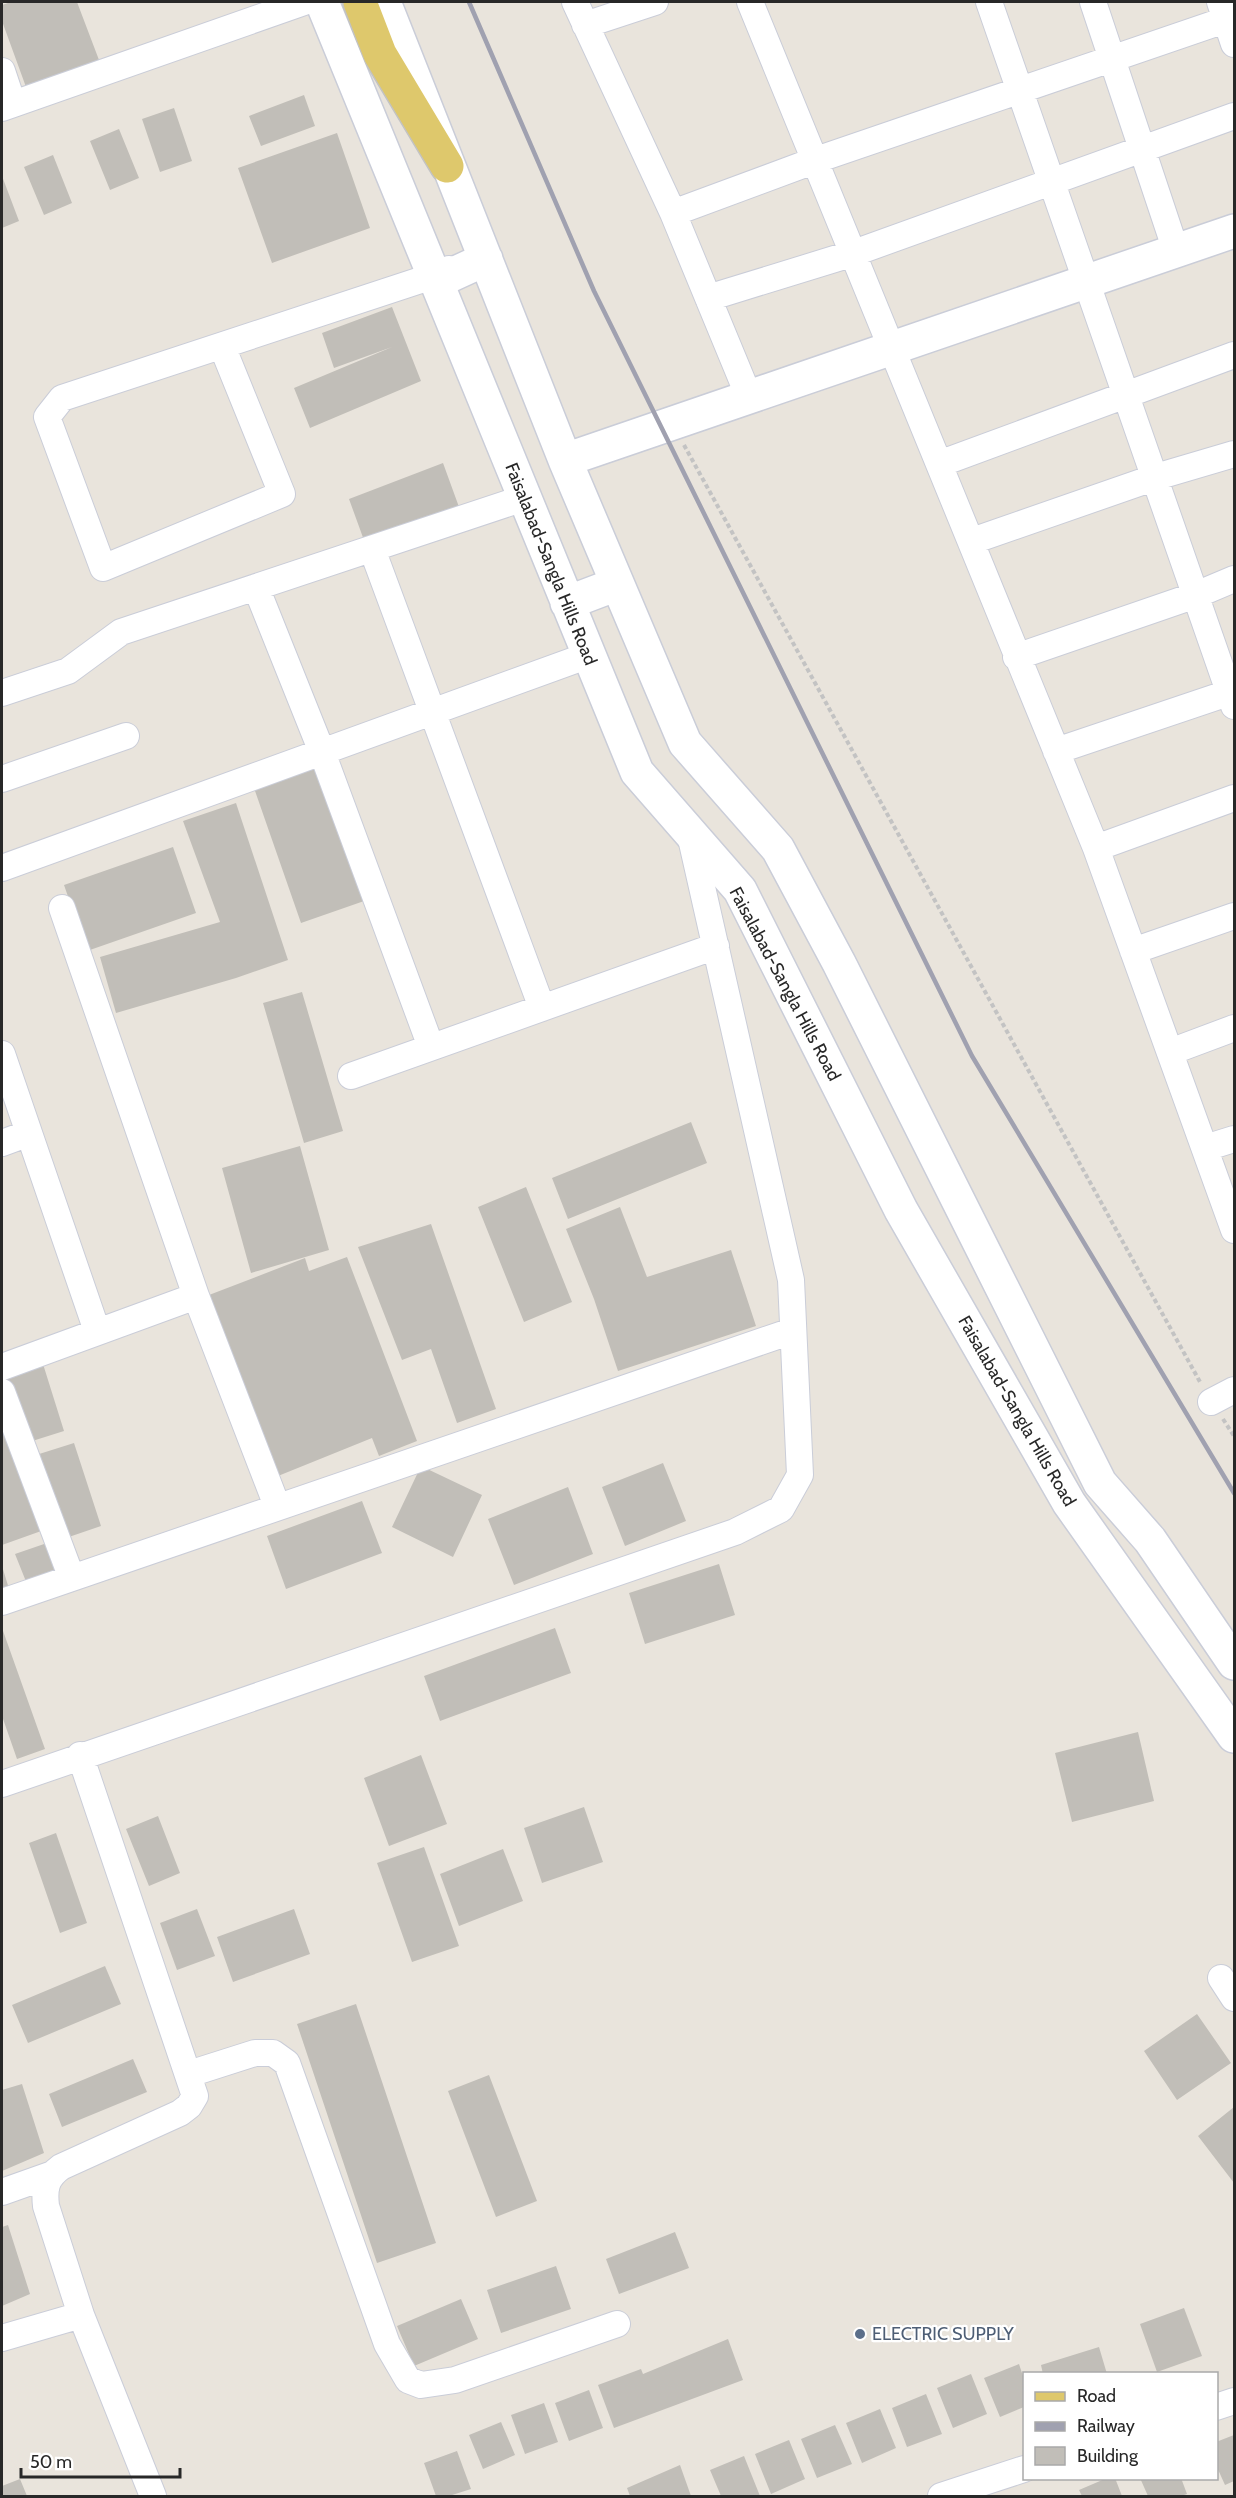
<svg xmlns="http://www.w3.org/2000/svg" width="1236" height="2498" font-family="Cabin,sans-serif">
<style>
.building{fill:#c1beb8}
.lines{fill:none;stroke-linecap:round;stroke-linejoin:round}
.street-casing{stroke:#cacdd8;stroke-width:28}
.secondary-casing{stroke:#cacdd8;stroke-width:36}
.primary-casing{stroke:#c3c3c3;stroke-width:36}
.path{stroke:#c3c3c3;stroke-width:4;stroke-dasharray:4.5 3;stroke-linecap:butt}
.street{stroke:#fff;stroke-width:26}
.secondary{stroke:#fff;stroke-width:33}
.primary{stroke:#dec86c;stroke-width:33}
.rail{stroke:#a0a1b0;stroke-width:4.5}
.service-dot{fill:#5c6f8a;stroke:#fff;stroke-width:2}
.labels{text-anchor:middle;stroke-width:4.5;stroke-linejoin:round;paint-order:stroke}
.street-label{font-size:18px;fill:#282828;stroke:#fff}
.service-label{font-size:18px;fill:#4e5e75;stroke:#fff;text-anchor:start}
</style>
<rect width="100%" height="100%" fill="#e9e4dc"/>
<path class="building" d="M11 2H77L99 60 26 87 2 21V5Z
M304 95 315 126 261 146 249 116Z
M174 108 192 161 160 172 142 119Z
M119 129 139 178 110 190 90 141Z
M337 133 370 228 272 263 238 168Z
M53 155 72 203 44 215 24 167Z
M2 176 19 221 2 228Z
M392 307 421 381 310 428 294 388 392 347 334 368 322 333Z
M443 463 459 507 365 543 349 499Z
M320 762 367 900 301 923 253 785Z
M236 803 288 960 236 978 116 1013 100 957 220 922 183 821Z
M173 847 196 913 87 951 64 885Z
M302 992 343 1131 304 1143 263 1003Z
M691 1122 707 1163 568 1219 552 1178Z
M300 1146 329 1250 251 1273 222 1168Z
M526 1187 572 1302 524 1322 478 1207Z
M620 1207 647 1277 731 1250 756 1326 618 1371 594 1299 566 1229Z
M431 1224 496 1409 457 1423 431 1349 402 1360 358 1247Z
M347 1257 417 1441 379 1456 372 1438 278 1476 209 1295 305 1258 309 1271Z
M43 1364 64 1431 26 1443 5 1376Z
M2 1413 44 1530 2 1545Z
M74 1443 101 1526 63 1539 36 1455Z
M663 1463 686 1521 625 1546 602 1487Z
M421 1466 482 1495 453 1557 392 1527Z
M568 1487 593 1554 514 1585 488 1519Z
M362 1501 382 1553 286 1589 267 1536Z
M47 1543 58 1572 27 1584 15 1554Z
M719 1564 735 1615 645 1644 629 1593Z
M2 1566 10 1592 2 1595Z
M2 1628 45 1749 17 1759 2 1716Z
M555 1628 571 1673 440 1721 424 1676Z
M1138 1732 1154 1801 1072 1822 1055 1753Z
M421 1755 447 1824 389 1846 364 1778Z
M584 1807 603 1862 542 1883 524 1828Z
M158 1816 180 1873 149 1886 126 1829Z
M56 1833 87 1923 60 1933 29 1843Z
M424 1847 459 1946 412 1962 377 1863Z
M503 1849 523 1901 459 1926 440 1874Z
M197 1909 215 1956 177 1970 160 1923Z
M294 1909 310 1954 233 1982 217 1937Z
M105 1966 121 2004 28 2043 12 2005Z
M356 2004 436 2243 377 2263 297 2024Z
M1197 2014 1231 2063 1177 2100 1144 2051Z
M133 2059 147 2092 62 2127 49 2094Z
M489 2075 537 2201 496 2217 448 2091Z
M22 2084 44 2153 2 2171V2090Z
M1234 2107V2183L1198 2136Z
M8 2225 30 2294 2 2306V2227Z
M675 2232 689 2268 619 2294 606 2259Z
M556 2266 571 2309 501 2333 487 2290Z
M461 2299 478 2339 414 2366 397 2326Z
M1184 2308 1202 2356 1157 2372 1140 2324Z
M728 2339 743 2380 614 2428 598 2385 641 2369 643 2374Z
M1099 2347 1107 2374H1043L1041 2365Z
M1019 2364 1024 2379V2407L1000 2417 984 2378Z
M971 2374 987 2414 953 2428 937 2388Z
M589 2390 603 2428 569 2441 555 2403Z
M926 2394 942 2434 907 2447 892 2408Z
M544 2403 558 2442 525 2454 511 2415Z
M880 2409 896 2448 862 2463 846 2423Z
M501 2422 515 2455 483 2469 469 2435Z
M835 2425 852 2464 817 2478 801 2439Z
M1234 2435V2481L1225 2485 1216 2465V2442Z
M789 2440 805 2479 771 2494 755 2454Z
M457 2451 471 2489 449 2496H436L424 2463Z
M744 2456 760 2496H721L710 2470Z
M680 2465 691 2496H630L627 2488Z
M1107 2478H1115L1122 2496H1082L1079 2490Z
M1140 2478H1181L1187 2494 1181 2496H1148Z
M20 2479 27 2496H2V2486Z"/>
<g class="lines">
<defs>
<path id="street" d="M575 2 673 213 749 397
M750 2 1096 848 1234 1230
M989 2 1234 706
M1093 2 1176 251
M1220 2 1234 44
M585 25 655 2
M2 71 13 104
M2 108 304 2
M673 213 816 160 1234 17
M708 298 854 253 1234 116
M222 346 282 494 103 568 47 417 62 398 433 276 449 269
M939 464 1234 355
M972 541 1156 477 1234 454
M372 549 542 1008
M256 587 322 752 431 1047
M1016 657 1196 595 1234 579
M2 693 68 671 121 632 524 498
M1056 751 1234 691
M2 779 126 736
M1096 848 1234 798
M2 868 589 655
M1133 951 1234 916
M1170 1052 1234 1028
M2 1054 29 1133 2 1143
M351 1076 716 946
M29 1133 97 1331
M1205 1148 1234 1139
M196 1296 277 1506
M2 1367 196 1296 62 908
M2 1392 71 1576
M1211 1402 1234 1390
M2 1602 792 1331
M80 1755 195 2096 189 2106 180 2113 61 2167C46 2178 44 2188 46 2206L81 2315 153 2496
M2 1784 735 1532 781 1509 800 1475 791 1280 690 834
M1221 1978 1234 1998
M189 2074 255 2053H273L287 2063 387 2344 408 2380 421 2385 455 2380 617 2324
M2 2192 50 2175
M2 2338 81 2315
M1216 2407 1234 2401
M941 2496 1024 2469"/>
<path id="secondary" d="M322 2 637 772 740 890 901 1210 1069 1503 1234 1736
M384 2 565 460 685 743 778 849 839 963 1100 1483 1150 1540 1234 1663
M436 282 486 259
M565 460 1234 231
M567 603 617 584"/>
<path id="primary" d="M360 2 380 54 447 166"/>
</defs>
<use href="#street" class="street-casing"/>
<use href="#secondary" class="secondary-casing"/>
<use href="#primary" class="primary-casing"/>
<path class="path" d="M684 445 1200 1382
M1223 1419 1234 1436"/>
<use href="#street" class="street"/>
<use href="#secondary" class="secondary"/>
<use href="#primary" class="primary"/>
<path class="rail" d="M469 2 594 291 972 1056 1234 1493"/>
</g>
<circle class="service-dot" cx="860" cy="2334" r="6"/>
<g class="labels">
<g class="street-label">
<text transform="translate(551 564) rotate(68)" y="6">Faisalabad-Sangla Hills Road</text>
<text transform="translate(785 984) rotate(62)" y="6">Faisalabad-Sangla Hills Road</text>
<text transform="translate(1017 1411) rotate(60)" y="6">Faisalabad-Sangla Hills Road</text>
</g>
<g class="service-label">
<text x="872" y="2340">ELECTRIC SUPPLY</text>
</g>
</g>
<rect width="1236" height="2498" fill="none" stroke="#282828" stroke-width="6"/>
<rect x="1023" y="2372" width="195" height="108" fill="#ffffff" stroke="#a9a9a9" stroke-width="1.5"/>
<rect x="1035" y="2392" width="30" height="9" fill="#dec86c" stroke="#a9a9a9" stroke-width="1.5"/>
<text x="1077" y="2402" font-size="18" fill="#282828">Road</text>
<rect x="1035" y="2422" width="30" height="9" fill="#a0a1b0" stroke="#a9a9a9" stroke-width="1.5"/>
<text x="1077" y="2432" font-size="18" fill="#282828">Railway</text>
<rect x="1035" y="2447" width="30" height="18" fill="#c1beb8" stroke="#a9a9a9" stroke-width="1.5"/>
<text x="1077" y="2462" font-size="18" fill="#282828">Building</text>
<path d="M21 2468v9h159v-9" fill="none" stroke="#282828" stroke-width="3"/>
<text x="30" y="2468" font-size="18" fill="#282828" stroke="#ffffff" stroke-width="4.5" paint-order="stroke">50 m</text>
</svg>
